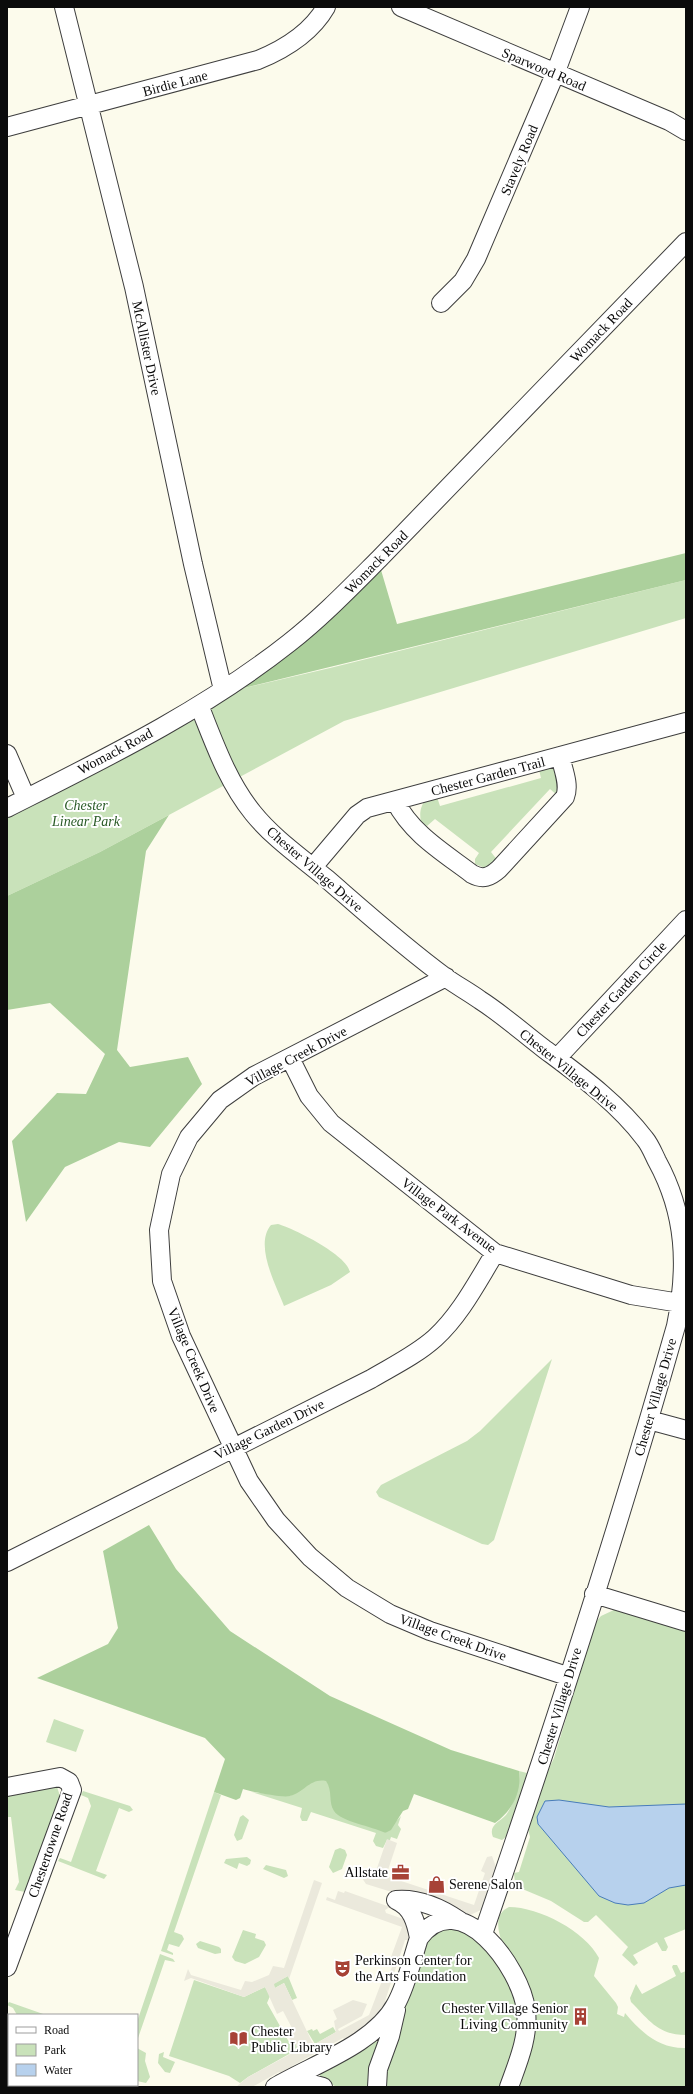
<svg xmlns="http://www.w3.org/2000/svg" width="693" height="2094" font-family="'Times New Roman',serif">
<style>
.green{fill:#c9e2ba}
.forest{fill:#acd09c}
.plaza{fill:#ebe9dc}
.water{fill:#b7d1ed;stroke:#487cba}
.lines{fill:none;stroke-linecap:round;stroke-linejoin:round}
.minor-casing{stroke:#3e3e3e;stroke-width:20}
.minor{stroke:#fff;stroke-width:18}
.labels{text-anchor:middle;stroke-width:4;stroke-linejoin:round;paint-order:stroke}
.street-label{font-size:14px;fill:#0b0b0b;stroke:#fff}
.park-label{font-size:14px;font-style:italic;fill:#285925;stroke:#fff}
.poi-label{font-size:14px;fill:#0b0b0b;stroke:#fff;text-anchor:start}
</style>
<rect width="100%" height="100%" fill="#fcfbec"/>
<path class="green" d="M686 580V618L344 721 100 852 7 896V807L223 693 330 668Z
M551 767 559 772 563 780 557 795 550 789 491 852 498 861 485 868 475 864V859L479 853 435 819 427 826 421 822C419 811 421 806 427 797H437L440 806 541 778 539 770Z
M278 1224C295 1229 347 1255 350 1272L331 1285 284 1306C276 1285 254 1245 271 1225Z
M552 1359 494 1540 488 1545 482 1544 379 1497 376 1492 381 1485 467 1441 480 1431Z
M616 1609 686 1630V1929L664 1938 668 1947 666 1951H662L657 1942 633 1955 638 1963 634 1966 622 1955 628 1947 596 1915 588 1922H584L551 1901 520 1888 515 1884 514 1873 519 1872 530 1837 528 1829 538 1792 554 1758 595 1623 601 1616Z
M54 1719 84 1730 76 1752 46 1742Z
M519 1771 527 1773C526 1788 515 1833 502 1840L493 1837C488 1825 500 1822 506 1815 514 1804 521 1783 519 1771Z
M317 1779 326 1780 331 1788V1803L385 1833 401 1816 398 1825 401 1829 397 1839 391 1837 390 1840H387L383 1848 376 1846 373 1841 376 1833 311 1812 307 1821H302L300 1817 302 1808 252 1792 290 1796Z
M57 1787 60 1796 25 1892 15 1890 19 1882 11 1817H7V1795Z
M83 1791 130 1806 133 1810 129 1812 119 1808 96 1871 107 1875 104 1879 58 1861 60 1858 71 1862 91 1806 88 1798 81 1795Z
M214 1792 221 1795 174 1932 182 1935 184 1939 179 1947 169 1944 167 1950 173 1953V1955L161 1951Z
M243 1815 249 1820 242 1839 237 1841 234 1835 240 1817Z
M340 1848 345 1850 347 1855 342 1869 333 1873 329 1867 335 1850Z
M247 1857 251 1860 250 1864 247 1866 239 1863 237 1869 224 1863 226 1859Z
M266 1865 286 1870 288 1876 284 1878 263 1869Z
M509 1907C539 1907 585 1931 599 1958L594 1976 616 2003 618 2007 617 2014 624 2017 625 2013C641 2032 659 2049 686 2048V2087H518C526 2064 537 2041 535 2016 535 2009 532 1999 529 1993 520 1975 479 1920 509 1907Z
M433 1924 483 1934 525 2008 509 2087H378V2069Z
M243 1930 256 1934 255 1938 264 1941 266 1945 259 1957 245 1964 235 1961 232 1957Z
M200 1941 219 1947 221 1949V1953L215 1954 198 1948 196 1944Z
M160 1954 173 1959 175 1962 165 1960 137 2041V2022Z
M673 1965H677L681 1973 686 1971V2035C658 2035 649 2020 631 2002L630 1998 636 1984 642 1994 676 1976 672 1967Z
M288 1976 297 1998 292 2000 284 1983 275 1988 273 1984Z
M194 1980 244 1997 265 1987 270 1996 267 2003 289 2042 295 2043 298 2049 248 2077 240 2083 229 2076 169 2056Z
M9 2002 46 2015H17L13 2008 7 2005Z
M333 2027 336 2032 315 2044 307 2031 312 2029 313 2031 317 2029 320 2034Z
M375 2041 379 2042 373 2087H337L320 2079V2069Z
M137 2048 146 2053 145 2061 150 2077 146 2083 137 2081Z
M164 2052 163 2057 175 2062 170 2073 165 2072 158 2063 159 2054Z"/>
<path class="forest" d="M686 553V580L244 688 381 570 397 624Z
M169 815 146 851 117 1050 130 1067 188 1057 202 1084 150 1147 119 1142 65 1167 26 1222 12 1141 57 1093 86 1094 105 1054 50 1003 7 1010V896L100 852Z
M149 1525 176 1569 230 1631 330 1696 451 1750 519 1771C522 1792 512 1811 495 1823L414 1794 408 1809 403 1811 391 1830 385 1833C372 1826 341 1822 334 1811 328 1802 333 1791 326 1781 310 1778 305 1792 290 1796 282 1798 252 1792 243 1789L240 1798 236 1800 214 1792 225 1759 205 1738 37 1678 108 1644 118 1628 103 1551Z"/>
<path class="plaza" d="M387 1839 397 1843 386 1876 474 1905 485 1873 481 1871 487 1857 492 1856 496 1867 485 1899 487 1904 483 1909 468 1916 462 1915 456 1907 399 1890 395 1893 366 1884 362 1878V1873L365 1871 375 1874Z
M314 1880 322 1883 289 1979 288 1976 274 1984 275 1988 284 1983 312 2042 315 2044 336 2032 334 2021 337 2019 333 2010 353 2000 367 2004 362 2016 338 2029 339 2031 369 2015 383 1978 387 1980 395 1959 391 1957 402 1927 326 1900 327 1897 335 1900 338 1891 344 1893 345 1891 390 1907 385 1910 386 1913 409 1921 411 1940H405L385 2001V2011L346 2041 343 2038 292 2066V2069L282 2075 279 2072 252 2087H236L248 2077 296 2051 298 2049 295 2043 293 2044 287 2034 293 2030 283 2011 277 2014 265 1987 244 1997 191 1978 184 1981 188 1969 191 1975 241 1990 245 1981 252 1982 269 1975 273 1966 284 1968Z"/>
<path class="water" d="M559 1800 609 1807 686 1804V1885L669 1888 644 1903 628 1905 615 1903 599 1896 538 1824 537 1817 545 1801Z"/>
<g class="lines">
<defs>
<path id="minor" d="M64 7 134 287 193 564 223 690
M401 7 669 121 686 131
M7 127 258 60C285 49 311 33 326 7
M441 303 463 281 476 259 555 74 580 7
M199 705C214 742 227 781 253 813 273 838 302 858 327 879 365 912 404 947 445 977 456 985 469 992 480 1000 502 1014 522 1032 543 1048 579 1075 617 1102 645 1139 650 1145 653 1153 657 1161 686 1214 688 1267 676 1326 618 1530 552 1733 483 1934
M7 754 26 798
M395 801C412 834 443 852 472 874 483 880 490 877 499 869L565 797C570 785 563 769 560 756
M7 808C104 759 203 711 289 643 321 618 350 588 379 559L686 242
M313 867 357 815 367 808 686 722
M446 977 254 1076 220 1100 189 1137 171 1174 159 1230 162 1281 181 1336 249 1481 276 1520 310 1557 347 1588 390 1614 430 1631 567 1676
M290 1058 309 1096 331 1123 495 1253 631 1295 680 1303
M557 1058 686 920
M649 1420 686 1430
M7 1562 371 1379C393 1366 416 1355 435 1338 461 1314 477 1282 495 1253
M594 1594 686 1622
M7 1787 60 1777 69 1782 72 1790 7 1967
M396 1900C419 1898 441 1908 460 1921
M396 1900C412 1907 416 1922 419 1938
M284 2083H308L323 2087
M275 2087C314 2064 375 2044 396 2004 407 1984 412 1959 419 1938 460 1883 521 1968 526 2010 529 2037 518 2062 509 2087
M377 2087 378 2069 390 2036 396 2010"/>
</defs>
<use href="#minor" class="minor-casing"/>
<use href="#minor" class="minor"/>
</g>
<defs>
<symbol id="office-bare" viewBox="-9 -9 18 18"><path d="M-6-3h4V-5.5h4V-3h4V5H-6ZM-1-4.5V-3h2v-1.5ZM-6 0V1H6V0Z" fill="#a74236" stroke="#fff" stroke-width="2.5" paint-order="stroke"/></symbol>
<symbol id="shop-bare" viewBox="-9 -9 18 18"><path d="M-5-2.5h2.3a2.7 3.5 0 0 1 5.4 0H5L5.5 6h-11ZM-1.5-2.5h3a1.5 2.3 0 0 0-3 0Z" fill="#a74236" stroke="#fff" stroke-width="2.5" paint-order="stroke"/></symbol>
<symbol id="theatre-bare" viewBox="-9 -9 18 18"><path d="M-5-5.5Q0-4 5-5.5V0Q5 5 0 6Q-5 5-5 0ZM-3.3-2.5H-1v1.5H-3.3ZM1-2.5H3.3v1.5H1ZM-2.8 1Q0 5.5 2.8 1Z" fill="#a74236" stroke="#fff" stroke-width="2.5" paint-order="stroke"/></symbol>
<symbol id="building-bare" viewBox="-9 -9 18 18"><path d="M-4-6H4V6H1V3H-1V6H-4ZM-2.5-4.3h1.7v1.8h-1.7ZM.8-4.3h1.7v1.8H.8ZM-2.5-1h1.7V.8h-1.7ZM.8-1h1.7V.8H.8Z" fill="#a74236" stroke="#fff" stroke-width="2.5" paint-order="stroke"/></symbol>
<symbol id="library-bare" viewBox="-9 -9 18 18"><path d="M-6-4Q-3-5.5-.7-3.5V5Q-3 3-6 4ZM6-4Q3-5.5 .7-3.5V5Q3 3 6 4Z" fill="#a74236" stroke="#fff" stroke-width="2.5" paint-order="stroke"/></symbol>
</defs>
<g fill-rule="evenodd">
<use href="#office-bare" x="388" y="1860" width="25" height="25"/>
<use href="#shop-bare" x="424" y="1872" width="25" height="25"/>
<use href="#theatre-bare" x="330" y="1956" width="25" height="25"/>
<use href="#building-bare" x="568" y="2004" width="25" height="25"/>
<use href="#library-bare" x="226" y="2026" width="25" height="25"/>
</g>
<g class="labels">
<g class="street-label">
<text transform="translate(544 69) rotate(23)" y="5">Sparwood Road</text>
<text transform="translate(175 83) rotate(-15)" y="5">Birdie Lane</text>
<text transform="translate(519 160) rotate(-67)" y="5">Stavely Road</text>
<text transform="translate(601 330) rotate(-46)" y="5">Womack Road</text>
<text transform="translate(147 348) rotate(78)" y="5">McAllister Drive</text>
<text transform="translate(376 562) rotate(-45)" y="5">Womack Road</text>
<text transform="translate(115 751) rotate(-28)" y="5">Womack Road</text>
<text transform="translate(488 776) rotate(-15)" y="5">Chester Garden Trail</text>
<text transform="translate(315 869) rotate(41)" y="5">Chester Village Drive</text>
<text transform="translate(621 989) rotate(-47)" y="5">Chester Garden Circle</text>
<text transform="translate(296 1056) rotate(-28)" y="5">Village Creek Drive</text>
<text transform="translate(569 1070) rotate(39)" y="5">Chester Village Drive</text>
<text transform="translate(449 1215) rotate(37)" y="5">Village Park Avenue</text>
<text transform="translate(194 1360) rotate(67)" y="5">Village Creek Drive</text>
<text transform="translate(655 1397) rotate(-74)" y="5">Chester Village Drive</text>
<text transform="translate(269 1429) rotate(-26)" y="5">Village Garden Drive</text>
<text transform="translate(453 1637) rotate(20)" y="5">Village Creek Drive</text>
<text transform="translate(559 1706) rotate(-73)" y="5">Chester Village Drive</text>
<text transform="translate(50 1845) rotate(-71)" y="5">Chestertowne Road</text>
</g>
<g class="park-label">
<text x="86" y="810">Chester<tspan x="86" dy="16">Linear Park</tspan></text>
</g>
<g class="poi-label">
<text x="388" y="1877" text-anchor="end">Allstate</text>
<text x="449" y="1889">Serene Salon</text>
<text x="355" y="1965">Perkinson Center for<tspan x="355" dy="16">the Arts Foundation</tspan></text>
<text x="568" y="2013" text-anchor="end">Chester Village Senior<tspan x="568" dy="16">Living Community</tspan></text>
<text x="251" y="2036">Chester<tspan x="251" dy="16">Public Library</tspan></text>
</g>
</g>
<rect width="693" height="2094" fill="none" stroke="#0b0b0b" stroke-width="16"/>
<rect x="8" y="2014" width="130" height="72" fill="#ffffff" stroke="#9d9d9d"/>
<rect x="16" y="2027" width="20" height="6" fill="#ffffff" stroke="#9d9d9d"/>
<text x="44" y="2034" font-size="12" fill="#0b0b0b">Road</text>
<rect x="16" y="2044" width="20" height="12" fill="#c9e2ba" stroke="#9d9d9d"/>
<text x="44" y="2054" font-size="12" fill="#0b0b0b">Park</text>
<rect x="16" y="2064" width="20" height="12" fill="#b7d1ed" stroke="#9d9d9d"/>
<text x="44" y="2074" font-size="12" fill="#0b0b0b">Water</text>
</svg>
